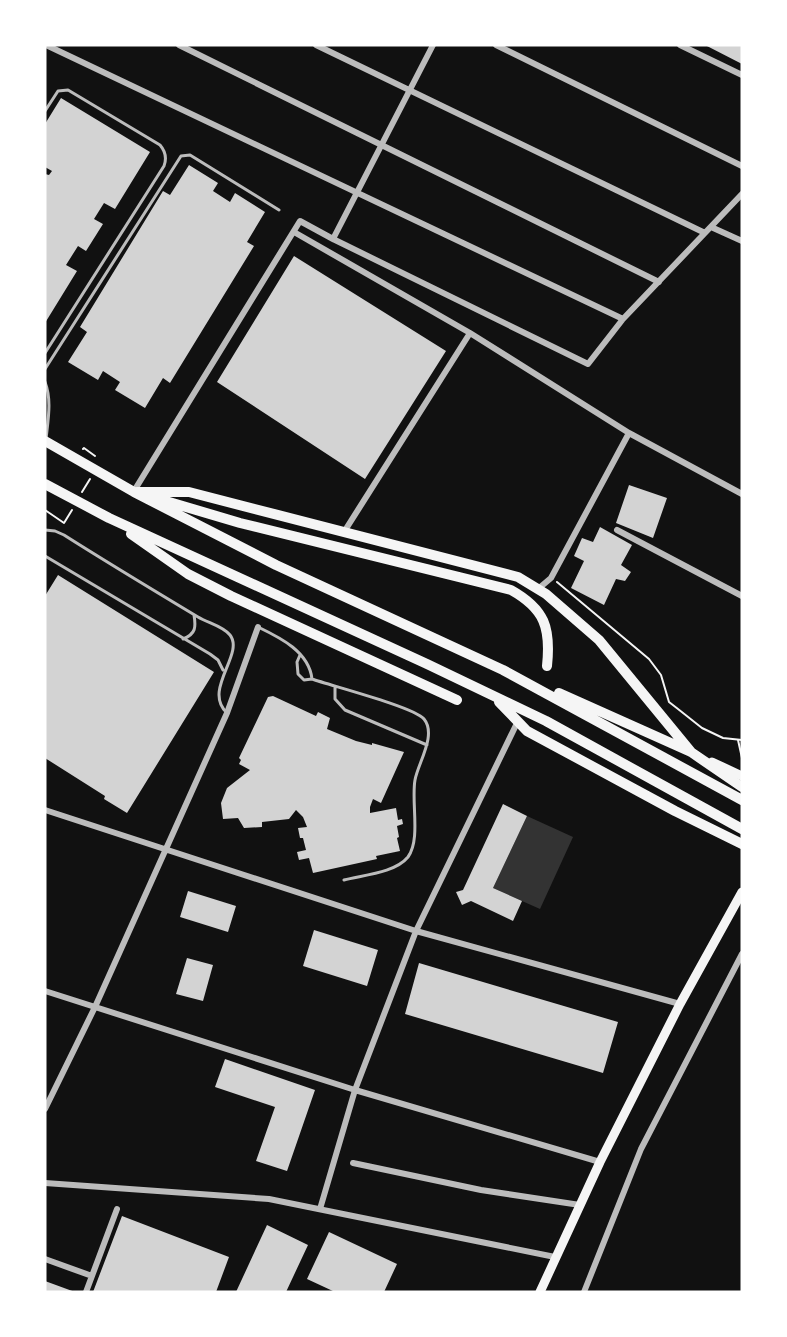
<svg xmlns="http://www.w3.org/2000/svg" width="787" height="1337" font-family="'Asap Condensed',sans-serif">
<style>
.water{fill:#333}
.building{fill:#d3d3d3}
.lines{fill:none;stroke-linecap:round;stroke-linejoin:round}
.path{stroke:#f5f5f5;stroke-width:2}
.service{stroke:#bcbcbc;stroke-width:3}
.minor{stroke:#bcbcbc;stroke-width:6}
.secondary{stroke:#f5f5f5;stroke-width:9}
.primary{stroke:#f5f5f5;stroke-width:10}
</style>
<rect width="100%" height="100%" fill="#111"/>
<path class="water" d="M527 816 573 837 540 909 493 888Z"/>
<path class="building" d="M705 45H742V64Z
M61 98 150 152 115 209 104 203 94 219 103 224 86 251 78 246 66 265 77 271 45 323V174L49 175 52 171 45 167V124Z
M189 165 218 183 213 191 230 202 235 193 265 212 247 242 254 246 170 383 163 378 145 408 115 390 120 382 103 371 98 380 68 362 87 332 80 327 163 191 170 195Z
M294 256 446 351 365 479 217 382Z
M629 485 667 498 653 538 616 523Z
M600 527 632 545 621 565 631 572 625 581 616 579 604 605 571 588 584 561 574 556 582 538 593 542Z
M58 575 214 672 127 813 104 799 105 796 45 758V596Z
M273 696 316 716 318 712 330 718 327 729 356 741 372 745V743L404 752 381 803 373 799 370 807V813L396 808 398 820 402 819 403 824 397 826 399 837 397 838 400 851 376 856 377 859 313 873 309 858 299 860 297 852 306 850 303 838H300L298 828 307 827 303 817 296 810 289 819 262 822V827L244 828 238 818 223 819 221 803 227 788 250 770 239 764 241 760 239 758 268 697Z
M503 804 527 816 493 888 522 901 513 921 471 901 462 905 456 892 463 890Z
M188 891 236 906 228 932 180 917Z
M314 930 378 950 367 986 303 966Z
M187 958 213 965 203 1001 176 994Z
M419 963 618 1022 603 1073 405 1014Z
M225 1059 315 1090 287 1171 256 1161 275 1107 215 1087Z
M122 1216 229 1257 216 1292H93Z
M267 1225 308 1245 286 1292H236Z
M329 1232 397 1264 384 1292H335L307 1279Z
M45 1281 75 1292H45Z"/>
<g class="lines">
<path class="path" d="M83 449 84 448 95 456
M82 492 90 479
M45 510 64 523 72 510
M557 582 649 659 661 675 669 702 678 709 702 728 723 738 742 740
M738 740 742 758"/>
<path class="service" d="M45 111 58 91 68 90 160 145C166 152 167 158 164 166L45 353
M45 369 181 156 190 155 279 210
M45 382C52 400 48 420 46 439
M45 530 55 531 64 535C108 563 153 590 198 617 208 623 223 626 230 635 245 654 202 690 227 713
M45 556 210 654 218 660 223 670
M258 627C281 638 309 652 312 679
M183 639C196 634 196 627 194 615
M300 655 297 662 298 674 304 680 312 679C332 686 414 707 424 719 437 735 418 763 415 780 411 802 421 839 408 857 395 873 363 875 344 880
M335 687V699L345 710 427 745"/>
<path class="minor" d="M46 45 623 319
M179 45 659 282
M316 45 705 233
M496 45 742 166
M680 45 742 75
M711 227 742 241
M294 232 470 333
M333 239 588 364 623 319 742 194
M134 491 300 221 333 239 433 45
M617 530 742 596
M344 532 470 333 629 433
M538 589 551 578 629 433 742 494
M45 810 416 931 680 1004
M45 991 355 1090 600 1162
M45 1109 95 1007 227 713 258 627
M353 1163 481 1190 580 1205
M45 1183 269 1199 555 1257
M320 1209 355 1090 416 931 518 721
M45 1259 92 1276
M86 1292 117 1209
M584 1292 641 1149 742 954"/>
<path class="secondary" d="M712 762 742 776
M540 1292 600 1162 680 1004 742 892"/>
<path class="primary" d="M45 441 134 492 276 565 503 670 742 800
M45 484 109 518 427 664 546 721 742 829
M137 492H189L518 577 546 594 599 640 691 752
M159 499 240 523 511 590C545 609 551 628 547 666
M131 534 188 574 231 596 457 700
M559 693 691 752 742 787
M499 702 527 731 675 811 742 844"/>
</g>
<rect width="787" height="1337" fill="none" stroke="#ffffff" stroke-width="93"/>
</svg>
